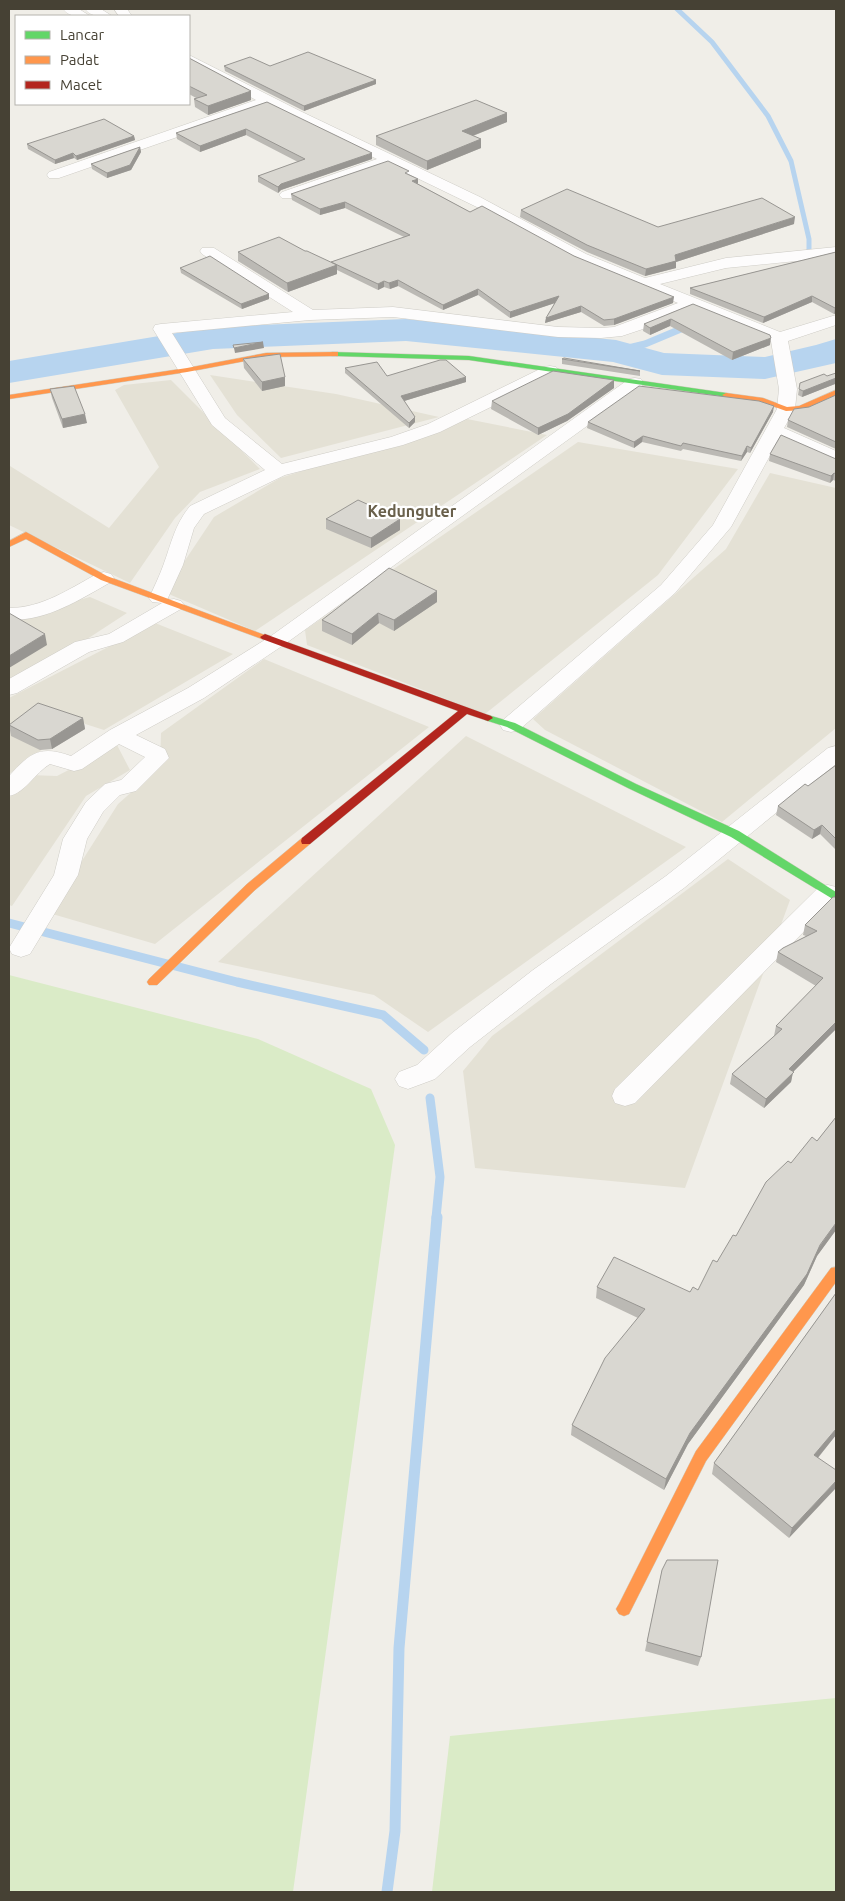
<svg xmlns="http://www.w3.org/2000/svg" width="845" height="1901" font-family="Ubuntu,sans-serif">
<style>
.residential{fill:#e4e1d5}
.green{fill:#daebc7}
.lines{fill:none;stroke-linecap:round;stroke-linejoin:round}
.stream-far3{stroke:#b7d4ef;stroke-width:5}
.stream-far2{stroke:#b7d4ef;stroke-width:7}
.stream-far1{stroke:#b7d4ef;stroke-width:9}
.stream{stroke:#b7d4ef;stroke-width:11}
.river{fill:#b7d4ef;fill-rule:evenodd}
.street-casing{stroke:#ceccc6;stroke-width:1}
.fast-casing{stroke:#d0ccbf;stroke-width:1}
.slow-casing{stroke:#d0ccbf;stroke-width:1}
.jam-casing{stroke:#d0ccbf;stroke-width:1}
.street{fill:#fdfcfc;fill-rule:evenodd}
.fast{fill:#63d668;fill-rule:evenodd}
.slow{fill:#ff974d;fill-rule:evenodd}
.jam{fill:#b3261e;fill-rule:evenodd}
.wall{fill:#bbb9b4}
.shaded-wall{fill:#989692}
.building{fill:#d9d7d1;stroke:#989692}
.labels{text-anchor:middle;stroke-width:4.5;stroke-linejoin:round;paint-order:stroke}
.far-quarter-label{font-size:16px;font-weight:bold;fill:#69604b;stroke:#fff}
</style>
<rect width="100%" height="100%" fill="#f0eee8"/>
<path class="residential" d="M210 375 336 394 439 417 281 458 237 415Z
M171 380 260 469 200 492 175 518 130 583 9 525V467L10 466 109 528 159 467 115 390 124 385Z
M467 419 547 435 255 631 164 592 214 517 280 478Z
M578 442 738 469 658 575 485 714 307 645 305 630Z
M770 473 836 488V728L722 822 545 730 533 719 726 549Z
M90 597 127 613 9 690V618Z
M155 623 233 654 104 730 79 722 9 774V698Z
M264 659 429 727 155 944 49 913 118 804 160 767 161 733Z
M466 736 686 847 428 1032 374 995 218 962Z
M117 745 130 770 86 796 12 906 9 905V798L29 775 57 776Z
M728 859 790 900 685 1188 475 1168 463 1071 492 1036Z"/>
<path class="green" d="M9 975 258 1039 371 1089 395 1145 293 1892H9Z
M836 1698V1892H432L450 1736Z"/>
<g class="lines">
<path class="stream-far3" d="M677 9 712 42 768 116 791 161 809 239V260"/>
<path class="stream-far2" d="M616 351 645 344 688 326"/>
<path class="stream-far1" d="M9 923 237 982 383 1015 424 1050
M430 1098 440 1177 436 1218"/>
<path class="stream" d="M387 1892 395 1831 399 1648 437 1217"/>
<path class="river" d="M406 319 616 340 664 353 765 357 816 345 836 339V363L765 379 662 375 613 362 406 341 213 349 9 383V361L213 327Z"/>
<defs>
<path id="street" d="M63 9H79L90 16C80 17 69 17 63 9Z
M85 9H101L112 16C102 17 91 17 85 9Z
M114 9H127L132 16H119Z
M189 55 300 111 480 197 586 254 645 278 726 258 836 247V257L726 268 660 284 780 332 836 315V325L788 341 797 389 795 409 784 428 836 451V464L779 439 731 527 675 593 519 730 511 732 503 730 500 725 503 720 661 585 713 525 777 409 779 389 771 341 692 309 661 323 622 336 601 338 558 337 393 317 310 320 172 333 225 418 282 464 391 437 428 424 544 367 550 366 556 367 559 371 556 375 440 432 403 445 285 475 204 514 194 528 183 565 167 600 174 599 181 601 184 605 181 609 123 642 89 652 17 693 9 695V679L75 642 109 634 162 603 152 602 149 598C154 587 159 577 163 566 172 542 174 526 190 506L265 470 212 425 153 329 155 325 161 324 293 312 202 254 200 251 202 248H214L313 310 393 307 558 327 601 328 614 327 678 303 575 260 485 211 388 164 292 198H282L279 195 282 192 377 159 267 106 59 178H49L47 175 49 172 256 100 189 64Z
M635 378 641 379 644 383 641 387 285 644 204 698 136 735 165 749 169 758 136 791 120 795 103 812 87 839 78 875 30 954 21 957 12 954 9 948 54 875 63 839 86 802 105 784 121 780 145 757 119 744 82 769 74 771 50 764C35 773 25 793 9 796V776C30 753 40 745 71 756L110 730 188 688 271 636 629 379Z
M104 572 111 574 114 578 111 582C79 600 47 621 9 620V608C42 608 69 589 97 574Z
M836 746V764L684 888 551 984 470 1047 435 1079 408 1089 399 1086 395 1079 399 1072 417 1065 452 1033 533 970 666 876 828 748Z
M828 885 836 887V899L635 1103 625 1106 615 1103 612 1096 615 1089 819 887Z"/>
<path id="fast" d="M332 352 469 356 726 393 730 395 726 397 469 360 335 356H332Z
M488 715 515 723 636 784 739 831 836 892V901L731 837 628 788 507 727 485 720 483 718 485 716Z"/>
<path id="slow" d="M335 352H338V356L266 357 187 372 9 399V395L187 368 266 353Z
M836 390V395L803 410 786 411 761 402 726 397 722 395 726 393 763 398 787 407 799 406Z
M26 532 107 576 270 637 268 639H262L101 580 26 539 9 547V541Z
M306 837 311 841 310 844 255 890 157 985H149L147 982 149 979 247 884 302 838Z
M836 1267V1282L706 1461 629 1614 624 1616 619 1614 616 1609 619 1604 696 1451 831 1268Z"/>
<path id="jam" d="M265 634 491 716 493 718 488 721 467 714 310 844H302L301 841 302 838 458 711 262 639 260 637Z"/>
</defs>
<use href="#street" class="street-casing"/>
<use href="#fast" class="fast-casing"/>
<use href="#slow" class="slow-casing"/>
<use href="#jam" class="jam-casing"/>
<use href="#street" class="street"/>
<use href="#fast" class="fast"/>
<use href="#slow" class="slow"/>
<use href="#jam" class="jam"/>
</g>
<path class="wall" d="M189 58 251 91V100L208 115 195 107 194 99 196 98 189 94Z
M224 66H270L376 80V84L304 111 225 71Z
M267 102 372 159 281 190 278 193 258 182V176L298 162 246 135 200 152 177 139 176 133Z
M507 113V122L473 136 481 139V148L427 170 376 145V136Z
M134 136 135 140 77 160 74 158 55 164 28 149 27 144Z
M140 147 141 152 131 170 107 178 92 169 91 164Z
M409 175 418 184 470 212 574 256 673 303 614 325 604 326 581 312 545 323 546 318 555 303 510 318 478 295 443 310 398 286 390 289 384 287 378 290 337 270V274L288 292 238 261V252L305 251 331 263V262L404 237 345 208 320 215 292 200 291 194Z
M521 210 658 227 794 224 676 262V268L645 276 587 252 520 217Z
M836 252V313L834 314 812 302 763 323 690 294V288Z
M180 268 269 294V299L242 309 181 273Z
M693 304 770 345 732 360 670 326 650 335 643 331 644 324Z
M243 359 285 377V386L262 391 244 368Z
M562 359 640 371V376L562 364Z
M345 368 387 376 466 382 404 401 415 422 409 428 345 373Z
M827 376 836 378V385L835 384 802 397 798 395 800 383Z
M614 380V388L567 421 538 435 491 409 492 401Z
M50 389 87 423 63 428 52 398Z
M836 395V449L787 427 788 420 809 407Z
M773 412 750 453 747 452 741 461 683 449 681 451 642 442 634 448 587 428 588 422Z
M770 454 836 459V481L833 480 830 483 769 461Z
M326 519 400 530 371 548 326 529Z
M437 591V602L394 631 379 623 352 645 322 631V620Z
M83 718 85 729 52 749 40 750 11 736 9 725Z
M836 765V850L820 834 812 839 776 815 778 806 808 786Z
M833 897 836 1029 793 1072 791 1082 764 1108 730 1084 732 1074 774 1036 776 1026 816 986 776 962 778 952 806 936 803 935 805 925Z
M836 1117V1230L817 1256 804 1285 688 1444 664 1490 571 1435 572 1425 638 1318 596 1298 597 1287 690 1292 698 1290 717 1262 791 1163 817 1141Z
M836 1293V1435L818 1458 789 1538 712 1474 714 1463Z
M662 1570 701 1657 698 1666 645 1651Z"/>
<path class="shaded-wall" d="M376 80V84L304 111V106Z
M251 91V100L208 115V106Z
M507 113V122L462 140V131Z
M246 129V135L200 152V146Z
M134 136 135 140 77 160 76 156Z
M481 139V148L427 170V161Z
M140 147 141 152 131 170 107 178V173Z
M73 153 74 158 55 164V160Z
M372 153V159L281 190 278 193V187L281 184Z
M418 179V184L412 181Z
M345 202V208L320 215V209Z
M795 217 794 224 676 262V268L645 276 646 269 675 255Z
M337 265V274L288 292 287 283Z
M398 280V286L390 289 389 283Z
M384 281V287L378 290V284Z
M478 289V295L443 310V305Z
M269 294V299L242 309 241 304Z
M559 296 558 302 510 318V312Z
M812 296V302L763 323 764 317Z
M674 297 673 303 614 325V319Z
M581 306V312L545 323 546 318Z
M835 308H836V313L834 314Z
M671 319 670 326 650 335V328Z
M771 338 770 345 732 360 733 352Z
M263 342 264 348 235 353 234 348Z
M285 377V386L262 391V382Z
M466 377V382L401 402V396Z
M836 378 835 384 802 397 803 391Z
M614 380V388L567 421 538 435V428Z
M774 406 773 412 750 453 751 448Z
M85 414 87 423 63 428 62 419Z
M415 417V422L409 428V423Z
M643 436 642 442 634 448V442Z
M747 446V452L741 461 742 456Z
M834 473 833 480 830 483 831 476Z
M400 519V530L371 548V538Z
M437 591V602L394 631V620Z
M378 613 379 623 352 645V634Z
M45 634 47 645 9 668V656Z
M83 718 85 729 52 749 50 739Z
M822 825 820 834 812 839 814 830Z
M836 1022V1029L793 1072 791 1082 764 1108 766 1099 789 1069Z
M836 1223V1230L817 1256 804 1285 688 1444 664 1490 666 1479 690 1433Z
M836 1429V1435L811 1466 814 1455Z
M836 1481V1488L789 1538 792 1528Z"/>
<path class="building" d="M308 52 376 80 304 106 224 66 250 57 270 66Z
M189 58 251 91 208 106 194 99 207 95 189 86Z
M476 100 507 113 462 131 481 139 427 161 376 136Z
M267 102 372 153 281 184 278 187 258 176 305 159 246 129 200 146 176 133Z
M104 119 134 136 76 156 73 153 55 160 27 144Z
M140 147 130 165 107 173 91 164Z
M388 161 409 171 405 173 418 179 412 181 470 212 482 206 574 256 674 297 614 319 604 320 581 306 546 318 559 296 510 312 478 289 443 305 398 280 389 283 384 281 378 284 331 262 410 235 345 202 320 209 291 194Z
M567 189 658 227 762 198 795 217 675 255 676 261 646 269 587 245 521 210Z
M279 237 305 251H307L337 265 287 283 238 252Z
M836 252V308H835L812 296 764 317 690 288Z
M210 256 269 294 241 304 180 268Z
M693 304 770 335 771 338 733 352 671 319 650 328 644 324Z
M263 342 234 348 233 345Z
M280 354 285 377 262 382 243 359Z
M564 358 640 371 562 359Z
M440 360H446L466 377 401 396 415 417 409 423 345 368 377 362 387 376Z
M553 371 614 380 568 414 538 428 492 401Z
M836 373V378L803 391 799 389 800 383 824 374 827 376Z
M74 386 85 414 62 419 50 389Z
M639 386 759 401 774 406 751 448 747 446 742 456 683 443 681 446 643 436 634 442 588 422Z
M836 395V442L788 420 794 409 809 407Z
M781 435 836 459V474L834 473 831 476 770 454Z
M358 500 400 519 371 538 326 519Z
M389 568 437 591 394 620 378 613 352 634 322 620Z
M9 613 45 634 9 656Z
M38 703 83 718 50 739 38 740 9 725Z
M836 765V839L822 825 814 830 778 806 805 784 808 786Z
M833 897H836V1022L789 1069 794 1072 766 1099 732 1074 782 1029 776 1026 823 978 778 952 783 948 817 931 805 925Z
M836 1117V1223L820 1245 807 1274 690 1433 666 1479 572 1425 605 1358 645 1309 597 1287 614 1257 690 1292 693 1287 698 1290 713 1260 717 1262 733 1235 736 1236 766 1182 788 1161 791 1163 812 1137 817 1141Z
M836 1293V1429L814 1455 836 1470V1481L792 1528 714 1463Z
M667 1560H718L701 1657 647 1642 662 1570Z"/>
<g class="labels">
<g class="far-quarter-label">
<text x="412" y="517">Kedunguter</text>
</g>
</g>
<rect width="845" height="1901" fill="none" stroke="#464134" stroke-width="20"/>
<rect x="15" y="15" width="175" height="90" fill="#ffffff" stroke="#b5b3ae"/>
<rect x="25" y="31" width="25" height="8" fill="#63d668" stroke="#b5b3ae"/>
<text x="60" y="40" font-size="15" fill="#464134">Lancar</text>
<rect x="25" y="56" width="25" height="8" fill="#ff974d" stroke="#b5b3ae"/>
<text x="60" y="65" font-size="15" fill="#464134">Padat</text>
<rect x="25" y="81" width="25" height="8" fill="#b3261e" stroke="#b5b3ae"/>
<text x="60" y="90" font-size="15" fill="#464134">Macet</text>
</svg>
